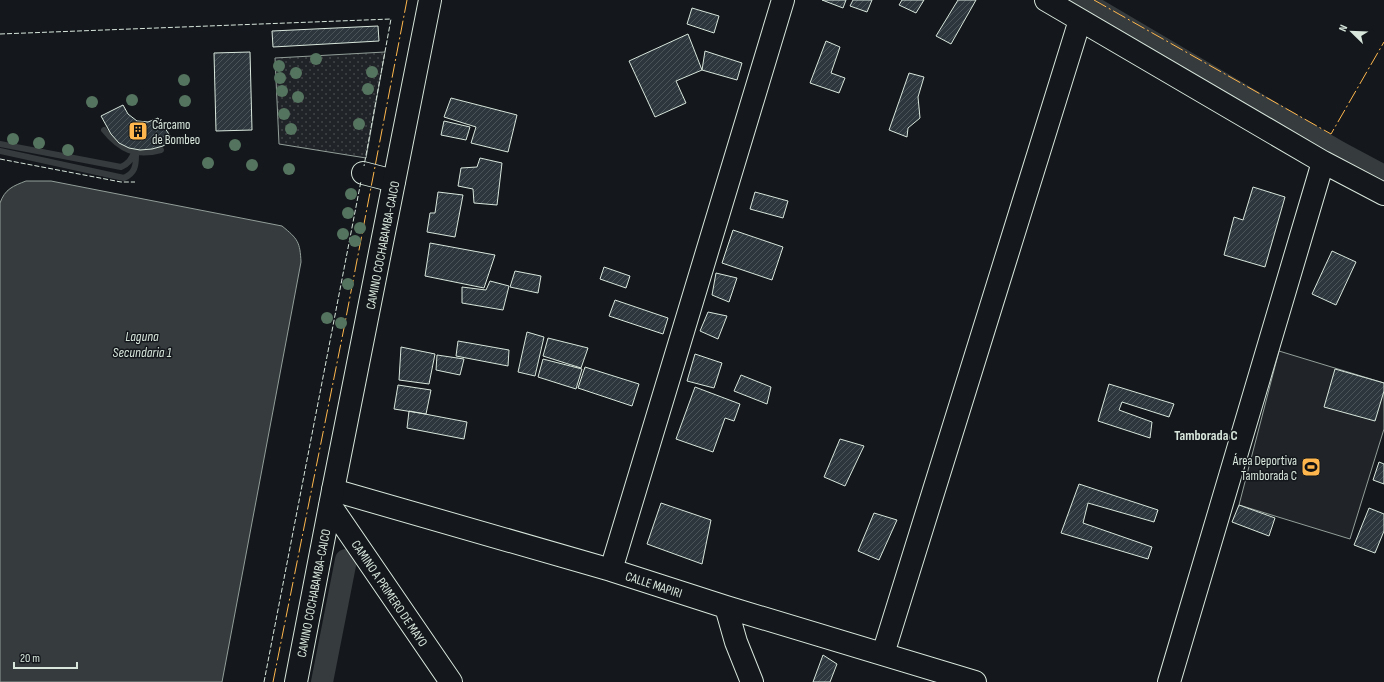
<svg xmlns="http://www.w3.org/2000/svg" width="1384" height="682" font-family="'Sofia Sans Condensed',sans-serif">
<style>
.grass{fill:url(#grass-dots);stroke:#939e99}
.garden{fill:#202428;stroke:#939e99}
.water{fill:#363b3e;stroke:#939e99}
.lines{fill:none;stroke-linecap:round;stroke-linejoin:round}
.stream{stroke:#363b3e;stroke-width:6}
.canal{stroke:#363b3e;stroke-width:22}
.building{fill:url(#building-hatch);stroke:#d8e6dc}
.minor-casing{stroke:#d8e6dc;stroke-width:24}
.major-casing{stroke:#d8e6dc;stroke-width:24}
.minor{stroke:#14181c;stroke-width:22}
.major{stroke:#14181c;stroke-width:22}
.fence{stroke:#d8e6dc;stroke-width:1;stroke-dasharray:5 2;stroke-linecap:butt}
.power{stroke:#ffb74d;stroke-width:1;stroke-dasharray:14 3 2 3;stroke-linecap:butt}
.tree{fill:#55745f}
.labels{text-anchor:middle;stroke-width:3;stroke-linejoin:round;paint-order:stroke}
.poi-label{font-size:13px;fill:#d8e6dc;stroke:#14181c;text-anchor:start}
.street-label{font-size:13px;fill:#d8e6dc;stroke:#14181c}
.water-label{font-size:14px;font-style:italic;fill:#d8e6dc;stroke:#14181c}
.neighbourhood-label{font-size:14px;font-weight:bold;fill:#d8e6dc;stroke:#14181c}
</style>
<defs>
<pattern id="grass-dots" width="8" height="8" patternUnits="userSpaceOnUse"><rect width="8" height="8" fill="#202428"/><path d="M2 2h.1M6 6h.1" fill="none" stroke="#404447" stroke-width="1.8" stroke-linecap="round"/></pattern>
<pattern id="building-hatch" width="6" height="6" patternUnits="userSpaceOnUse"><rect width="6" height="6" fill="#2c363c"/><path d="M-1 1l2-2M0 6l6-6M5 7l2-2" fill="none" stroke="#4a5358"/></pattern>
</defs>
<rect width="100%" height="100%" fill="#14181c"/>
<path class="grass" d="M385 52 366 158 279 144 275 58Z"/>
<path class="garden" d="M1279 351 1384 383V429L1350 539 1239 505Z"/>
<path class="water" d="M26 181H51L282 226C298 239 300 242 301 262L222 682H0V203C5 189 13 186 26 181Z"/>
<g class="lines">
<path class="stream" d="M104 130C120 150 136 157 161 150
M0 144 121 167C128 164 132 160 134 152
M0 151 124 178C135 173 136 166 136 155"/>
<path class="canal" d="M1081 0 1339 152 1384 176
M322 682 346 560"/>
</g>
<path class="building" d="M822 0H846L843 8Z
M853 0H872L867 12 850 6Z
M902 0H924L916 13 899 5Z
M958 0H976L951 44 936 36Z
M692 8 719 16 714 33 687 24Z
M378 26 379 41 273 47 272 31Z
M688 34 702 70 676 81 686 103 655 117 629 61Z
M826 41 840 47 831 73 845 78 839 93 810 83Z
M705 51 742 63 737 80 702 70Z
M250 52 252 130 216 131 214 53Z
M909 73 924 77 918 97 920 118 908 128 907 137 889 130Z
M451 98 517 115 508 152 471 143 476 127 444 117Z
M123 105 128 114 137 121 148 122 158 118 173 140 163 146 152 149 140 150 129 148 119 143 111 134 101 116Z
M444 121 470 127 466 140 441 135Z
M480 158 502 163 497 205 474 203 473 189 458 186 461 168 477 167Z
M1253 187 1285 197 1265 267 1224 255 1234 217 1243 220Z
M438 192 463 195 455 237 427 232 430 213H435Z
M755 192 788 201 783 218 750 209Z
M733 230 783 247 772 280 722 263Z
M430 243 495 255 484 288 425 276Z
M1332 251 1356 262 1336 305 1312 294Z
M604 267 630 276 626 288 600 279Z
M515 271 541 276 538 293 510 287Z
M716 273 737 278 729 302 712 295Z
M490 281 509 286 503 310 462 303V287L486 290Z
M615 300 668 318 663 334 609 316Z
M708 312 727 316 718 339 700 331Z
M527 332 544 337 535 376 518 372Z
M548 338 588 348 581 368 543 356Z
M458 341 509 350 508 366 456 356Z
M401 347 435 354 429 384 399 380Z
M695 354 722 363 714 388 687 381Z
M437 355 464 359 460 375 436 370Z
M543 359 582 369 576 389 538 377Z
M585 367 639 384 632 406 578 388Z
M1335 369 1384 383V391L1375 421 1324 407Z
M741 375 771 387 767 404 734 391Z
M1109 384 1174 404 1169 417 1122 402 1119 410 1152 422 1150 438 1098 421Z
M398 385 431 390 426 414 394 409Z
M695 387 740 404 734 421 725 418 713 452 676 439Z
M409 411 467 422 464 439 407 428Z
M840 439 864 446 845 486 824 477Z
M1379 462 1384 464V484L1373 480Z
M1079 484 1158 510 1154 522 1088 503 1083 523 1152 547 1148 559 1061 533Z
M661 503 711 520 702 564 647 544Z
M1239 505 1275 518 1269 536 1232 522Z
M1369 508 1384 514V531L1375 553 1354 545Z
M874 513 897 520 879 560 858 551Z
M823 655 837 664 830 682H813Z"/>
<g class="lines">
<defs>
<path id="minor" d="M1046 0 1323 162 1384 194
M363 173 394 181
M333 490 611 570 726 607 975 682
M611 570 783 0
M726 607 736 642 752 682
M883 654 1080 20
M1169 682 1323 162"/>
<path id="major" d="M330 505 451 682
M296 682 333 490 430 0"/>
</defs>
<use href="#minor" class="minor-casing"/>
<use href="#major" class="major-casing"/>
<use href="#minor" class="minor"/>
<use href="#major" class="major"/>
<path class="fence" d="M0 34 391 19 364 166
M0 159 121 182H135
M264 682 361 181"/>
<path class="power" d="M1094 0 1331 134 1384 42
M273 682 344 328 407 0"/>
</g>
<g class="tree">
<circle cx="316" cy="59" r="6"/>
<circle cx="279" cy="66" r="6"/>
<circle cx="372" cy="72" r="6"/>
<circle cx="296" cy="73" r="6"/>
<circle cx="280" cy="78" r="6"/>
<circle cx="184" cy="80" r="6"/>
<circle cx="368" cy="89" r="6"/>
<circle cx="282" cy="91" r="6"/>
<circle cx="298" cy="97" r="6"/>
<circle cx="132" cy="100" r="6"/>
<circle cx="185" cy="101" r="6"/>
<circle cx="92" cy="102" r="6"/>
<circle cx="284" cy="114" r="6"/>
<circle cx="359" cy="124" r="6"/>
<circle cx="291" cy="129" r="6"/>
<circle cx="13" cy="139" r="6"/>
<circle cx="39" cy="143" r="6"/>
<circle cx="235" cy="145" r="6"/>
<circle cx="68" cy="150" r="6"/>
<circle cx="208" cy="163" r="6"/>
<circle cx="252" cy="165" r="6"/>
<circle cx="289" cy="169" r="6"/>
<circle cx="351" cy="194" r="6"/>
<circle cx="348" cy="213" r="6"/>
<circle cx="360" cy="228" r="6"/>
<circle cx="343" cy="234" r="6"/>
<circle cx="355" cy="241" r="6"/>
<circle cx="348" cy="284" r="6"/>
<circle cx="327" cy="318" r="6"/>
<circle cx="341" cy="323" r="6"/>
</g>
<defs>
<symbol id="building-square" viewBox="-11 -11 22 22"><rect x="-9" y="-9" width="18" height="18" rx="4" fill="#ffb74d" stroke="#14181c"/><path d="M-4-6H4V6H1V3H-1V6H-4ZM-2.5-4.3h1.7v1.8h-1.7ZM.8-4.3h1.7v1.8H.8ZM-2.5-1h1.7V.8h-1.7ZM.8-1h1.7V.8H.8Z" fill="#111"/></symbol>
<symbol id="stadium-square" viewBox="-11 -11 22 22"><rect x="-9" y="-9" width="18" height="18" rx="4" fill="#ffb74d" stroke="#14181c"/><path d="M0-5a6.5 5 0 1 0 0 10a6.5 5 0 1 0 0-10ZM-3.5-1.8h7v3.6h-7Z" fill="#111"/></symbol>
</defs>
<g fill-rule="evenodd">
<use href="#building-square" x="127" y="120" width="22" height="22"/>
<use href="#stadium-square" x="1300" y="456" width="22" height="22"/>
</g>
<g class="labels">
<g class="poi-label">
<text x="152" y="129">Cárcamo<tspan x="152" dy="15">de Bombeo</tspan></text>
<text x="1297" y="465" text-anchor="end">Área Deportiva<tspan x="1297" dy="15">Tamborada C</tspan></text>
</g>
<g class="street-label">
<text transform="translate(382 245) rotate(-79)" y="5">CAMINO COCHABAMBA-CAICO</text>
<text transform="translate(654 584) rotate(18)" y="5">CALLE MAPIRI</text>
<text transform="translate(313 593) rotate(-79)" y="5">CAMINO COCHABAMBA-CAICO</text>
<text transform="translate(390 593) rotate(56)" y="5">CAMINO A PRIMERO DE MAYO</text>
</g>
<g class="water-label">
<text x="142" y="341">Laguna<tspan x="142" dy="16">Secundaria 1</tspan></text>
</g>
<g class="neighbourhood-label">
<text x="1206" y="440">Tamborada C</text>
</g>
</g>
<g transform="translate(1352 32) rotate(293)" stroke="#14181c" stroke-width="3" paint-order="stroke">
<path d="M0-3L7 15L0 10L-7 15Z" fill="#d8e6dc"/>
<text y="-6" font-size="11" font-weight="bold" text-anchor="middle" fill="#d8e6dc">N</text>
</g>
<path d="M14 662v6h63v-6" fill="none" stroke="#d8e6dc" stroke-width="2"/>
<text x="20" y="662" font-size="12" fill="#d8e6dc" stroke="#14181c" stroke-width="3" paint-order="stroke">20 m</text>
</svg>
